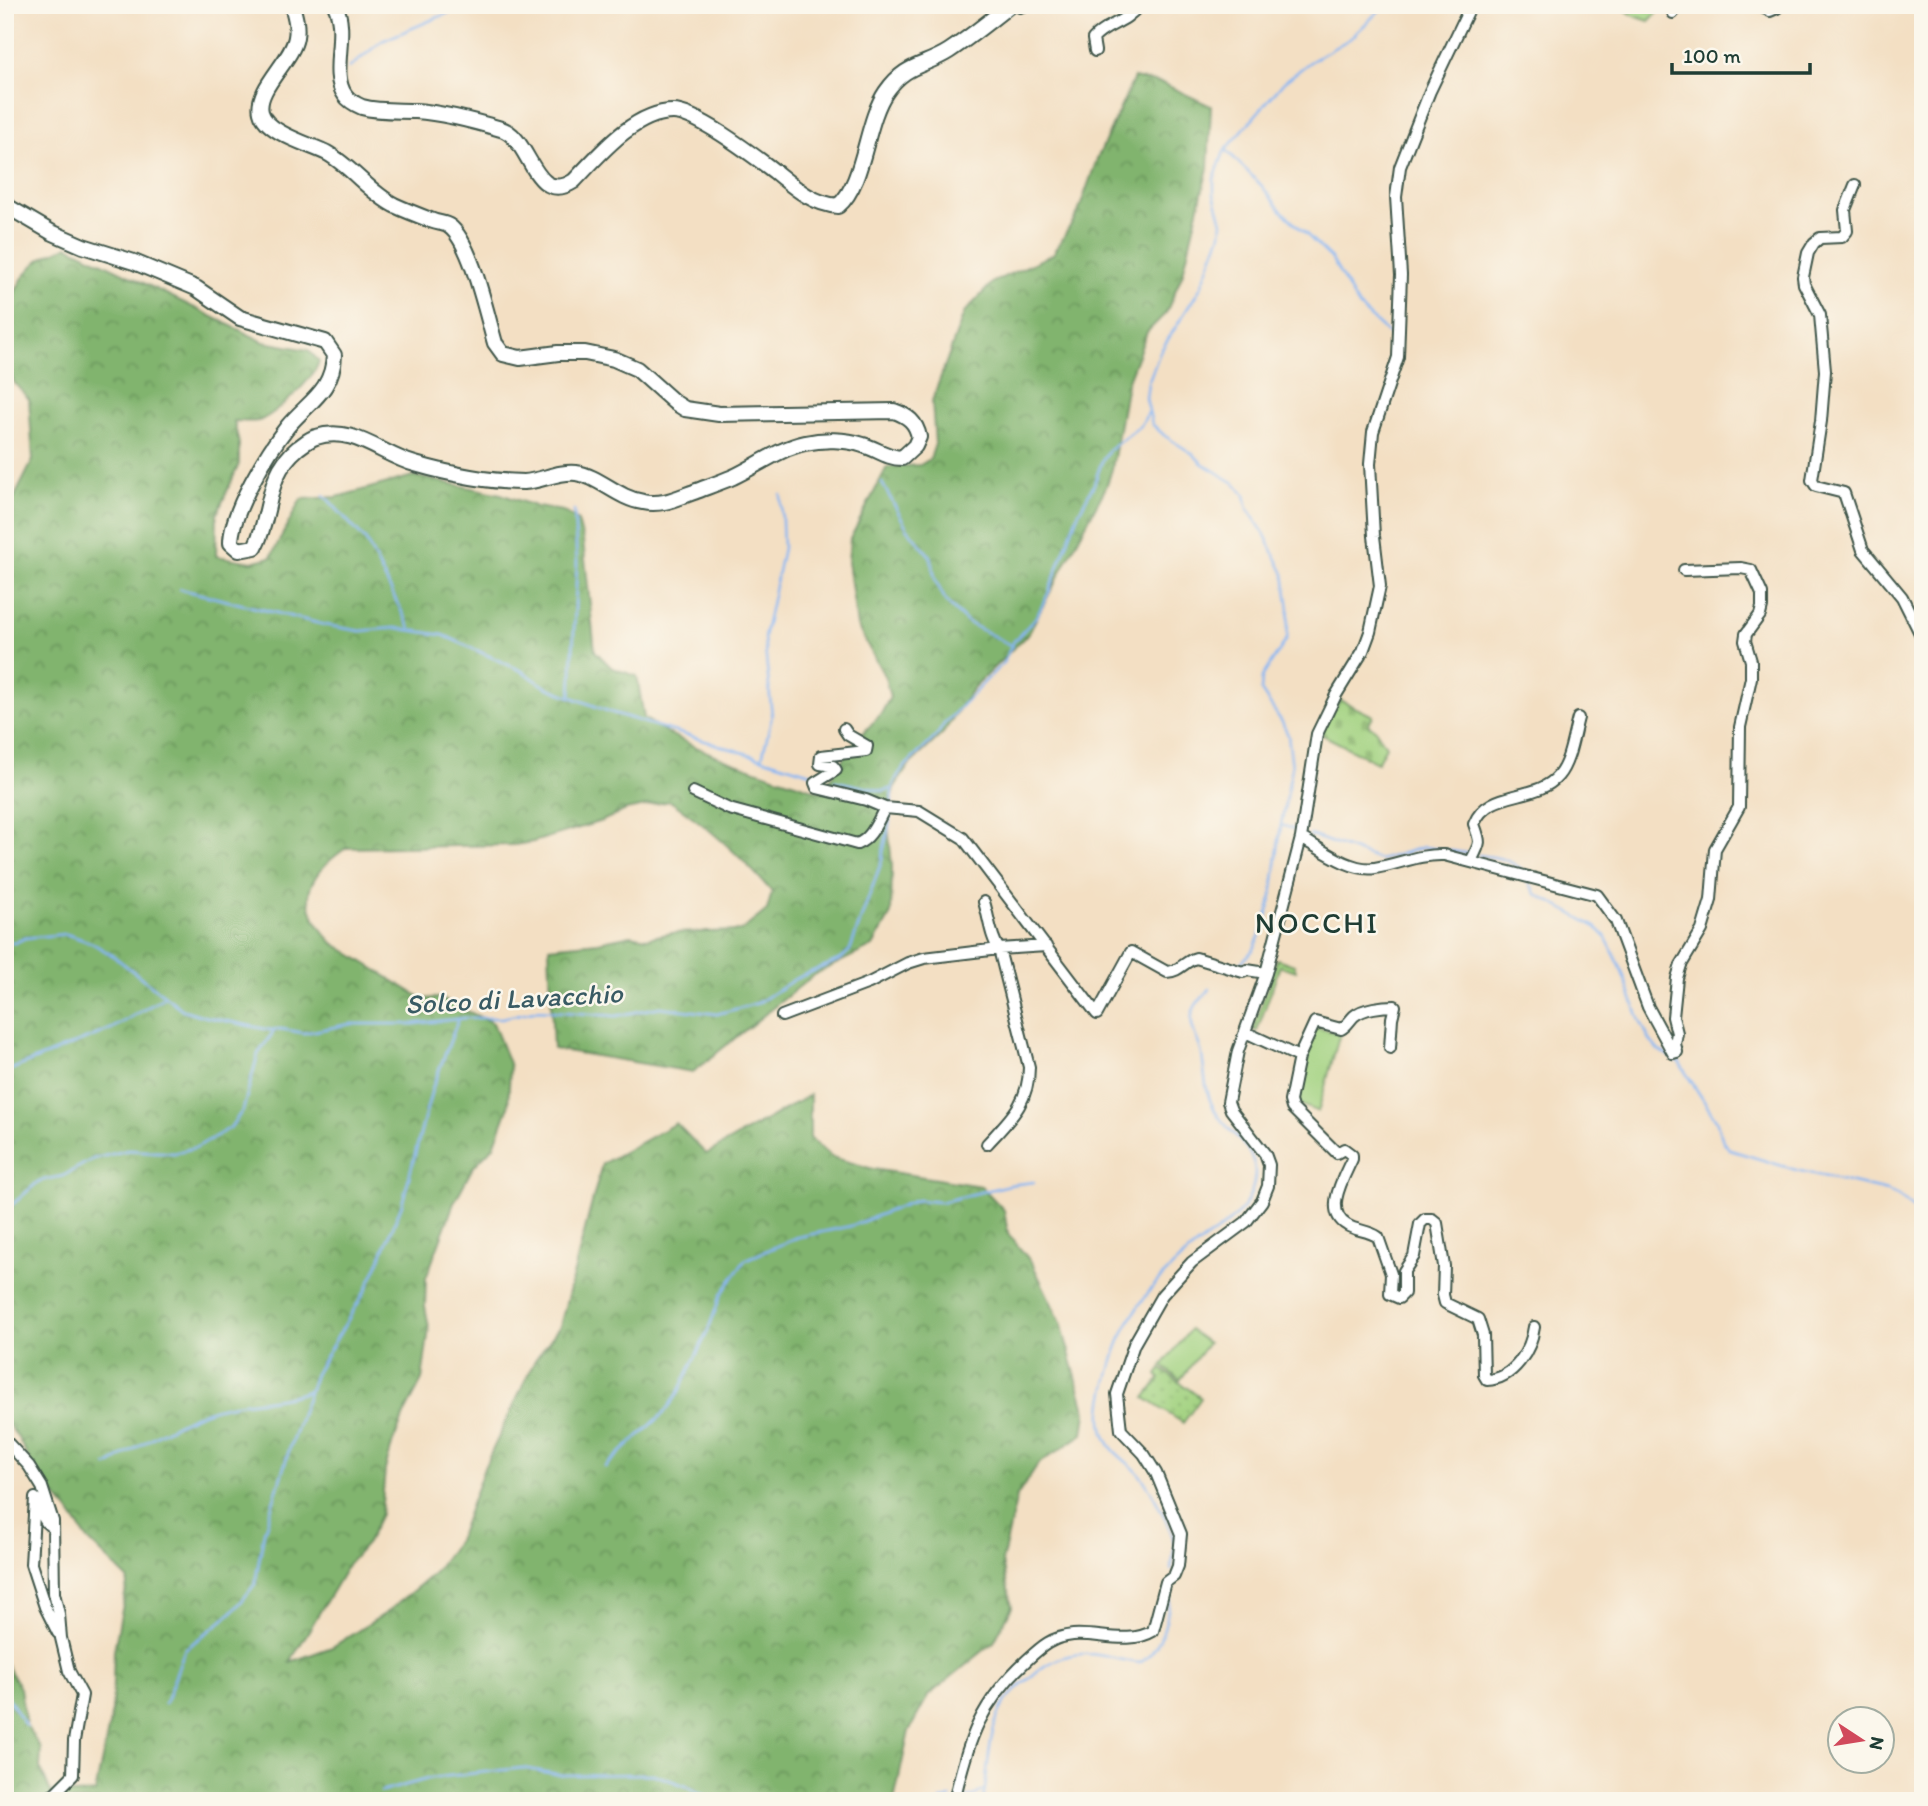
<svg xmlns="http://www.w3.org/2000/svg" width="1928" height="1806" font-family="Itim,sans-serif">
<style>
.forest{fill:url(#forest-crowns);stroke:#507851;stroke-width:2}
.cemetery{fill:url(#cemetery-stones);stroke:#60885a;stroke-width:2}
.park{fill:url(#park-dots);stroke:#60885a;stroke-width:2}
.pitch{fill:#a2d280;stroke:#60885a;stroke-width:2}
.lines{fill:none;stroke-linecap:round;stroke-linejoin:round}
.stream{stroke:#87b6f2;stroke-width:2.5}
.minor-casing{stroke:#3f5549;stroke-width:14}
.major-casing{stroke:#3f5549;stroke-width:18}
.minor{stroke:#fff;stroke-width:10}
.major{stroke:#fff;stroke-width:14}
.labels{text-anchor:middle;stroke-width:5;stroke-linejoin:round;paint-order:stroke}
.water-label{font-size:28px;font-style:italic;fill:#395b64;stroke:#fbf7ec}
.quarter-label{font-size:30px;letter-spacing:2px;fill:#1f3d34;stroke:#fbf7ec}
</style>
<defs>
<pattern id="forest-crowns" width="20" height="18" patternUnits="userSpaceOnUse" patternTransform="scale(1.75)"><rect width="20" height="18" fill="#81b46e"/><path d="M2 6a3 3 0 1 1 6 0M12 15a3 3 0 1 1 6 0" fill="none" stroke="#69945b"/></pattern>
<pattern id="cemetery-stones" width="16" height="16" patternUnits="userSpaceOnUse" patternTransform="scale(1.75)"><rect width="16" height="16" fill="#a2d280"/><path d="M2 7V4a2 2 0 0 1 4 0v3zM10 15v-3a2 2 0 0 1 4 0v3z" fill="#8bb56f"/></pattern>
<pattern id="park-dots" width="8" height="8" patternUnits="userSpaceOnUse" patternTransform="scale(1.75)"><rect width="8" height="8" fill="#a2d280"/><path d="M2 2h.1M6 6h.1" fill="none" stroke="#8bb56f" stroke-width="1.8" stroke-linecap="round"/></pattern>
</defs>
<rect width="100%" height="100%" fill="#fbf7ec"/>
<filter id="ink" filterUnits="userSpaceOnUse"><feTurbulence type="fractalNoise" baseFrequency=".0143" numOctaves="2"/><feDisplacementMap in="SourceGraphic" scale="14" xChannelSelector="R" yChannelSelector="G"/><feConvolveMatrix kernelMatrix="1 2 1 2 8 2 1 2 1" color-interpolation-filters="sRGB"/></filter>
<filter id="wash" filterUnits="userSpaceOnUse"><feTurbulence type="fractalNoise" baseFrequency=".00686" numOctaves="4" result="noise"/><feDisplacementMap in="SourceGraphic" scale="28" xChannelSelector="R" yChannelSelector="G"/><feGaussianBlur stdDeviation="1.57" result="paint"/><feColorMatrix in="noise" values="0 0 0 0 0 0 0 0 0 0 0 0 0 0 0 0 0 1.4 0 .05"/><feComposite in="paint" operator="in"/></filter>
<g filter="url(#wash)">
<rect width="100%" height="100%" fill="#f3dfc3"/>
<path class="forest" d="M1134 78 1164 84 1211 106 1208 168 1183 273 1166 313 1147 332 1127 383 1112 469 1106 487 1028 634 973 688 943 733 909 765 894 788 887 815 892 866 891 914 873 946 815 974 693 1072 553 1049 549 947 598 942 631 935 647 938 672 933 741 931 767 910 772 892C742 857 708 826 670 801L626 810 602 821 533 842 514 845 346 848C304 877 295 904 333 943L423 999 439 998 493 1023 510 1066 508 1108 494 1146 473 1167 454 1203 426 1278 425 1306 429 1328 422 1380 405 1413 392 1445 385 1470 381 1514 367 1543 349 1563 290 1662 332 1647 386 1613 433 1574 458 1540 484 1468 535 1360 560 1326 602 1164 676 1123 706 1154 810 1095V1138L832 1157 873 1169 981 1186 1004 1210 1008 1234 1032 1263 1061 1323 1086 1413 1083 1434 1038 1464 1017 1496 1002 1562 1012 1607 994 1642 928 1696 909 1731 894 1801H5V1662L20 1688 26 1725 41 1749 40 1768 52 1795 95 1793 112 1711 114 1650 128 1579 88 1540 68 1510 37 1475 17 1436 5 1421V516L33 460 29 399C24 393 14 385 12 378 0 336 5 290 38 261 46 254 59 251 68 246L264 342 308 350 319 361C315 378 278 412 261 420 255 423 242 421 234 421L239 444V464L217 514 216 556 252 562 271 557 301 499 337 497 413 476 501 494 537 507 563 511 578 521 583 540 595 651 612 668 637 676 644 718C697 755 762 771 822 792L851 746 881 714 890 697 885 677 857 626 848 562 850 539 887 467 920 465 930 459 935 444 932 401 964 313 993 282 1053 254 1078 213 1097 159Z"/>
<path class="cemetery" d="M1340 700 1373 716 1368 725 1375 729 1386 746 1377 763 1321 734 1333 707 1336 708Z"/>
<path class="park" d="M1619 5H1664L1649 21 1634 16Z
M1277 959 1294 965 1296 971 1280 966 1257 1031 1253 1030Z
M1161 1369 1201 1398 1183 1423 1145 1398 1160 1378 1157 1375Z"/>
<path class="pitch" d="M1313 1027 1340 1033 1318 1112 1292 1101Z
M1190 1330 1208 1343 1180 1380 1162 1366Z"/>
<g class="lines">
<path class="stream" d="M349 68 382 41 467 5
M1226 150 1261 185 1280 209 1331 258 1359 307 1393 338
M882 483 907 528 930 556 936 582 947 603 967 622 1012 646
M324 495 366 541 411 630
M180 589 325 625 360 631 395 628 443 635 522 671 546 687 610 712 814 774
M571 697 577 563 574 510
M762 758 772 716 764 638 783 548 781 495
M835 781 883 791 890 789
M892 802C887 767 929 753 944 724L1003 663 1014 641 1037 616 1049 592 1077 516 1094 484 1102 461 1108 451 1141 425 1148 413
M1281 825 1293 829
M1310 835 1380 860 1424 847 1472 854
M1479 855C1495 857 1509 858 1521 870
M1528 881 1536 894 1596 927 1605 936 1620 966 1640 1021 1650 1040 1658 1050 1679 1062 1716 1120 1723 1141 1730 1150 1796 1170 1887 1191 1898 1196 1923 1216
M5 941 14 943 25 938 66 934 78 938 92 943 112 955 183 1010 207 1017 270 1030 281 1029 304 1033 350 1024H413L465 1018H502L538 1010 616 1016 660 1007 717 1014 758 1003 795 979 841 959 850 950 882 860C883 843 891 829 890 813
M1238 966 1254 949 1265 923 1272 896 1281 825 1292 767 1288 735 1282 722 1261 691 1262 677 1287 639 1289 609 1284 574 1265 535 1248 509 1245 495 1236 484 1203 464 1193 454 1165 436 1152 424 1146 398 1148 383 1160 352 1201 287 1221 234 1222 222 1214 194V179L1224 152 1284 82 1310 62 1351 38 1385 5
M5 1072 111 1029 165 997
M5 1211 39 1181 63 1176 93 1159 128 1150 174 1153 197 1147 230 1128 243 1110 258 1054 274 1031
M107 1466C141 1445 178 1419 217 1408 247 1400 278 1402 308 1391
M605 1467 664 1413 677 1395 707 1333 721 1295 745 1260 798 1237 851 1226 917 1200 941 1202 1009 1185 1034 1182
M1171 1570C1172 1562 1175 1552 1174 1544 1174 1531 1148 1484 1139 1474 1130 1463 1116 1456 1109 1444 1094 1420 1106 1386 1113 1361 1121 1332 1139 1301 1160 1279 1173 1266 1188 1251 1203 1241 1229 1223 1254 1207 1255 1172 1255 1147 1227 1132 1215 1111 1205 1093 1205 1075 1202 1055 1200 1042 1189 1028 1192 1015 1194 1004 1203 996 1210 989
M5 1693 26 1726
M165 1704 185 1649 222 1621 237 1607 255 1584 264 1532 291 1444 315 1374 367 1288 377 1267 402 1204 432 1089 458 1020
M381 1792 431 1778 522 1768 562 1775 653 1774 686 1786 716 1801
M958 1799 972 1797 984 1790
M941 1801 951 1798
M983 1801C989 1770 987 1728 1006 1701 1013 1691 1024 1684 1033 1675 1047 1662 1067 1653 1087 1654 1104 1654 1122 1661 1140 1663 1165 1647 1169 1612 1171 1584"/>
</g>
</g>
<g filter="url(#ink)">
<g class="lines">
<defs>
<path id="minor" d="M1015 5 1020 7 1025 5
M1758 5 1770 11 1777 8
M1673 13 1678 5
M1095 51 1093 39C1107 23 1125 24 1139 5
M1855 185 1845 210 1847 231 1842 237 1820 238 1814 243 1808 253 1803 277 1804 284 1820 315 1825 371 1821 421 1812 480 1816 486 1844 493 1863 550 1902 597 1923 639
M844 729 848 735 867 746 866 751 821 756 820 764 833 766 836 770 815 783 817 788 866 800 885 808 919 811 963 838 1097 1014 1131 952 1167 972C1179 972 1185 961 1196 958L1243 972 1247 970 1266 973
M693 792 729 809 857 844C872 838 877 822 885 808
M1301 838C1321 849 1351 872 1375 868 1400 864 1418 854 1444 855L1597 895 1616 921 1648 1007 1673 1053 1676 1052
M1471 861C1481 842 1481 843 1474 824 1488 788 1536 802 1558 776 1570 762 1573 736 1578 718
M984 902C989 917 990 936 999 949L1029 1067C1029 1103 1010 1119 987 1144
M782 1016 869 983 908 963 924 958 999 949 1046 946
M1245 1032 1299 1057
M1390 1048 1392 1018 1395 1006C1383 1006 1363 1008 1354 1016 1349 1021 1347 1026 1341 1029L1315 1022 1299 1057 1290 1101 1292 1108 1337 1153 1344 1149 1352 1155V1159C1344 1177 1323 1211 1347 1225 1356 1231 1368 1230 1378 1237L1391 1274 1390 1294 1399 1298 1404 1293V1271L1414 1256 1420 1224 1425 1219H1432L1437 1223 1444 1266 1443 1295 1445 1303 1478 1319 1483 1335 1484 1375 1487 1380C1514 1379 1531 1350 1534 1327
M1677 1052 1675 1044 1677 1033 1673 1017 1677 978 1681 965 1702 930 1711 900 1715 849 1739 807 1740 727 1751 678V661L1745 641 1746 634 1760 615 1762 607V594L1751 570 1741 568 1684 570
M5 1440 29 1466 42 1487 53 1521 54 1593 59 1614 61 1638 69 1671 82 1695 74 1741 73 1775 47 1801
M52 1523 49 1525C40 1519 43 1505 35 1498L31 1564 45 1607 58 1633
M954 1801C968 1740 980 1703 1027 1660 1042 1646 1052 1637 1073 1635 1098 1633 1130 1645 1153 1631L1166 1582 1174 1576 1178 1566 1181 1534 1156 1473 1144 1454 1121 1430 1117 1394 1134 1344 1162 1295 1192 1262 1246 1222 1262 1201 1268 1186 1269 1165 1265 1154 1231 1110 1228 1102 1238 1051 1266 973 1301 838 1317 734 1336 695 1363 651 1370 632 1380 586 1374 536 1370 464 1373 432 1398 357 1401 275 1396 197 1400 167 1430 91 1471 5"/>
<path id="major" d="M335 5C349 32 329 73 345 95 349 101 355 104 362 107 380 112 399 110 416 111 444 113 474 121 501 129 531 137 533 207 574 181 599 155 634 112 673 112 697 112 754 156 774 171 794 187 812 204 838 206 865 183 865 122 886 92 906 63 924 67 949 51 970 37 990 21 1010 5
M5 205 51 232 83 246 134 262 196 288 240 318 325 342 334 355C333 391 308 402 288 426 268 451 231 512 231 543L239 550 255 547C273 513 264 476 298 448 304 444 309 439 316 437 354 425 381 455 415 464 450 474 488 482 524 482 542 481 558 471 576 473 599 476 617 498 643 502 662 506 677 498 694 492 707 487 721 482 733 477 757 466 780 448 805 443 823 439 845 439 863 445 877 449 887 458 902 458L915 446 919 437C916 422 908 416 894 411L719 414 685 409 674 402 637 369 614 359 585 353H558L520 358 503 354 495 343C487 316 471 241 449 226 445 223 438 223 433 221 420 216 407 211 394 205 369 192 352 167 327 153 309 144 266 133 261 112 255 89 293 60 296 37 298 26 295 16 292 5"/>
</defs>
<use href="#minor" class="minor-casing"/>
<use href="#major" class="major-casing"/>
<use href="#minor" class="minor"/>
<use href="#major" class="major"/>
</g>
</g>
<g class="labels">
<g class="water-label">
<text transform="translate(514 998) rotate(-3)" y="10">Solco di Lavacchio</text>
</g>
<g class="quarter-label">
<text x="1317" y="933">NOCCHI</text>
</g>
</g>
<rect width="1928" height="1806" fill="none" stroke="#fbf7ec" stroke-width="28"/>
<g transform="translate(1861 1740) rotate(102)"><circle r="33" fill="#fbf7ec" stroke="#a3ada2" stroke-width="2"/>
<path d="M0-5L12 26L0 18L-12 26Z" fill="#d1495b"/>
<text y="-10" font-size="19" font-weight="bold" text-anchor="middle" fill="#1f3d34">N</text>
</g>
<path d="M1672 63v10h138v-10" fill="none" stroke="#1f3d34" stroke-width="3.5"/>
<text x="1683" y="63" font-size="21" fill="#1f3d34" stroke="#fbf7ec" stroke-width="5" paint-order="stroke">100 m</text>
</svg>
